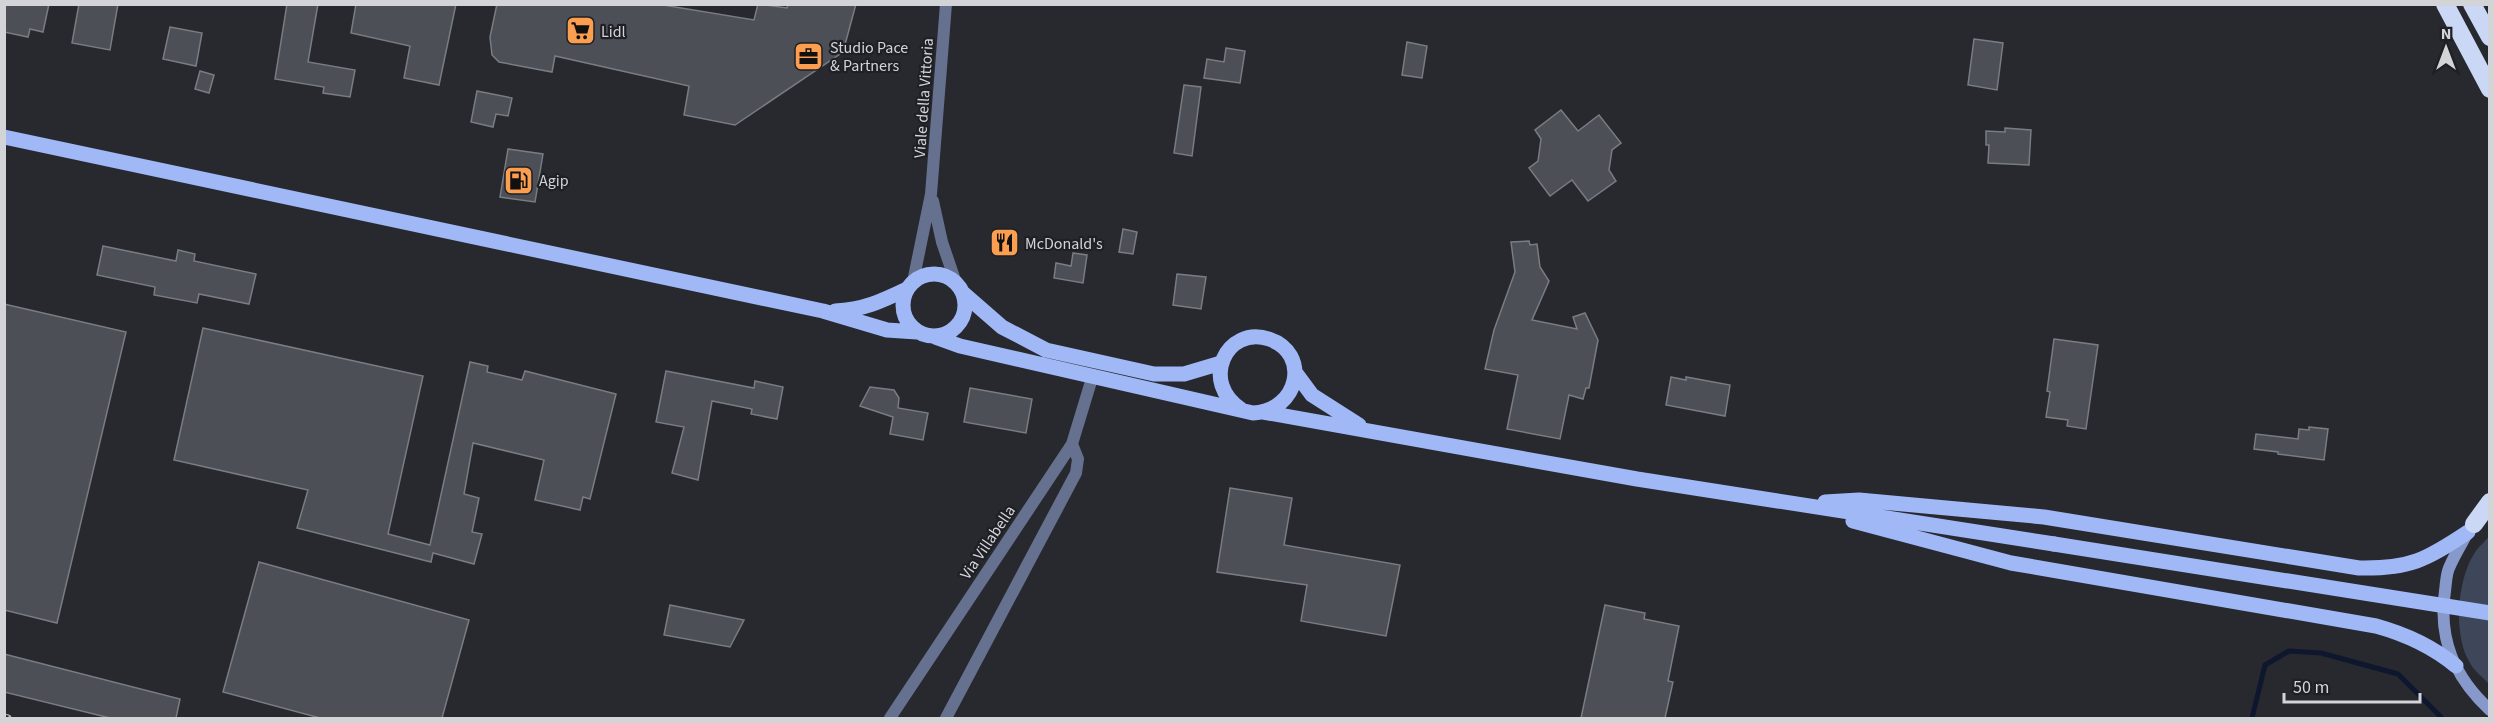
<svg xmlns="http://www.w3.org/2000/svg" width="2494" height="723" font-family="'Source Sans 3',sans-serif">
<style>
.green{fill:#3e465a}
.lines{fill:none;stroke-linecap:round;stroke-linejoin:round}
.stream{stroke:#0f172f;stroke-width:5}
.building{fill:#4c4f55;stroke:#797c82;stroke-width:1.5}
.minor{stroke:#65718f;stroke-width:12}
.tertiary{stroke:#65718f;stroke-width:12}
.secondary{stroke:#8799ca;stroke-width:12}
.primary{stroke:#a1b8f7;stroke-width:15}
.motorway{stroke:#cad7f5;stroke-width:18}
.rail-casing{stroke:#aaabb0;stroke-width:7}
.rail{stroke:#1e2025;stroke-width:4.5;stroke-dasharray:14;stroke-linecap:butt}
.primary-bridge{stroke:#a1b8f7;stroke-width:15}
.labels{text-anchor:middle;stroke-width:4.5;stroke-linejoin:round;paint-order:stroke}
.poi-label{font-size:16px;fill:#d3d4d8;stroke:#1e2025;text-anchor:start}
.street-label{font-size:16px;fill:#d3d4d8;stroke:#1e2025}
</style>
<rect width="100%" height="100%" fill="#27292f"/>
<path class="green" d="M2489 536V684C2483 677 2474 671 2470 663 2453 636 2457 580 2474 554 2478 547 2485 542 2489 536Z"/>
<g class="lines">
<path class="stream" d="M2252 718 2265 665 2289 651 2321 653 2398 674 2442 718"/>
</g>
<path class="building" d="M4 4H49L43 32 30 29 28 37 4 32Z
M79 4H118L110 50 72 43Z
M287 4H318L308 62 355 70 350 97 323 93 324 87 275 79Z
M356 4H456L439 85 404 78 410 46 351 33Z
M497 4H657L754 20 758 4 787 8 788 4H856L843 52 735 125 684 115 689 86 555 56 552 72 499 62 492 55 490 37Z
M170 27 202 33 196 66 163 59Z
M1974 39 2003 43 1997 90 1968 85Z
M1407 42 1427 46 1422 78 1402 75Z
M1226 48 1245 51 1240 83 1204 78 1207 59 1224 62Z
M200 71 214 75 209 93 195 89Z
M1184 85 1201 87 1192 156 1174 153Z
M477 91 512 98 508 116 496 114 493 127 471 122Z
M1561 110 1578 131 1599 115 1621 143 1612 150 1609 170 1616 181 1588 201 1572 180 1550 196 1529 168 1538 161 1541 139 1535 130Z
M2005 128 2031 130 2029 165 1988 163 1989 145H1986V131L2005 132Z
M508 149 543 154 535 202 500 197Z
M1123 229 1137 232 1133 254 1119 252Z
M1529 241 1530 245 1537 244 1540 267 1549 281 1532 320 1577 329 1573 317 1585 313 1598 340 1589 388H1586L1583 399 1569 395 1560 439 1507 429 1518 375 1485 369 1494 330 1515 272 1511 242Z
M103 246 176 261 178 250 195 254 194 261 256 274 249 304 199 294 197 303 154 295 155 287 97 275Z
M1073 253 1087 255 1083 283 1054 278 1056 263 1071 266Z
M1177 274 1206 277 1201 309 1173 305Z
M4 304 126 332 57 623 4 610Z
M203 328 423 376 388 534 430 545 470 362 488 366 487 372 522 380 525 371 616 394 590 499 583 497 580 510 535 500 544 460 473 443 464 494 479 498 472 532 482 534 474 564 433 553 431 562 297 528 308 490 174 460Z
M2054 339 2098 345 2086 429 2067 426 2068 420 2046 417 2050 392 2047 391Z
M666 371 754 388 755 381 783 387 777 419 751 414 752 409 712 401 698 480 672 473 684 427 656 422Z
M1671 377 1686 380V377L1730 385 1725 416 1666 405Z
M870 387 894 390 899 398 898 408 928 413 923 440 890 434 893 417 860 406Z
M970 388 1032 399 1026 433 964 422Z
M2309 427 2328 429 2324 460 2278 454V452L2254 449 2256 434 2298 439 2299 429 2309 430Z
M1230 488 1292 498 1284 545 1400 565 1386 636 1301 621 1307 585 1217 572Z
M259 562 469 620 442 718H320L223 692Z
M670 605 744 620 730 647 664 635Z
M1605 605 1645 613 1644 619 1679 626 1668 681 1673 682 1665 718H1581Z
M4 654 180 699 176 718H110L4 692Z"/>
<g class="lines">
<path class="minor" d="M890 718 1072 444 1093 375
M946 718 1076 473 1078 459 1072 444"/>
<path class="tertiary" d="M933 201 942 242 956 283
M913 282 931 194 946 4"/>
<path class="secondary" d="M2468 532C2462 543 2454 556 2449 568 2446 575 2446 584 2445 591 2438 639 2454 677 2490 710"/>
<path class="primary" d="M4 137 823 311 887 330 917 332
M903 305a31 31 0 1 1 62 0a31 31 0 1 1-62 0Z
M963 293 1002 327 1046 350 1154 374H1184L1221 363
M835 311C863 310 882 301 907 289
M935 337 960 346 1253 413C1299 411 1311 353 1269 339 1226 325 1199 383 1242 410
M1295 372 1312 395 1359 425
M1263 412 1637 479 2054 544
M1825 502 1859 500 2044 517 2359 568C2410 569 2426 560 2468 532
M1853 521 2011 563 2376 626C2405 634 2432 646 2456 666"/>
<path class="motorway" d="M2445 4 2490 89
M2472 4 2490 37
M2474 524 2490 502"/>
<defs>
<path id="rail" d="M4 717 8 718"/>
</defs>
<use href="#rail" class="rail-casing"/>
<use href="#rail" class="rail"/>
<path class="primary-bridge" d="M2054 544 2490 613"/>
</g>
<defs>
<symbol id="supermarket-square" viewBox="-11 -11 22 22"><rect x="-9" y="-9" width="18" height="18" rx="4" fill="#fb9e50" stroke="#1e2025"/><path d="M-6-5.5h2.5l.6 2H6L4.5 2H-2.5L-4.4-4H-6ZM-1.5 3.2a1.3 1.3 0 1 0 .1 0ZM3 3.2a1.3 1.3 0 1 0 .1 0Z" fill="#111"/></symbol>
<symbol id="office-square" viewBox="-11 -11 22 22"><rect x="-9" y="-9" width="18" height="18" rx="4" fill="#fb9e50" stroke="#1e2025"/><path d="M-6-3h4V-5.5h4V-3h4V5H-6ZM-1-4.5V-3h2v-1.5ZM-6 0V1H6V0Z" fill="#111"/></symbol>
<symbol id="fuel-square" viewBox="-11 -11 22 22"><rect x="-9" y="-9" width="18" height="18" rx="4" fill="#fb9e50" stroke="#1e2025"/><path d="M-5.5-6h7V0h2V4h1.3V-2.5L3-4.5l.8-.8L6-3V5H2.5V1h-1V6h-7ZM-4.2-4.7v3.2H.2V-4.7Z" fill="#111"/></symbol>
<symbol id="restaurant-square" viewBox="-11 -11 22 22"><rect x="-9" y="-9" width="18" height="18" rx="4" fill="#fb9e50" stroke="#1e2025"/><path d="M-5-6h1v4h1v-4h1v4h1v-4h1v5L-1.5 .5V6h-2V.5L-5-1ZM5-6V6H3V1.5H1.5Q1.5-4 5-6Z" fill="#111"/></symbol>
</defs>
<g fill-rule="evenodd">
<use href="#supermarket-square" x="564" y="14" width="33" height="33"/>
<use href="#office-square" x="792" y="40" width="33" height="33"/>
<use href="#fuel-square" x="502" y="164" width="33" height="33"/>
<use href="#restaurant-square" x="988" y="226" width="33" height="33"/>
</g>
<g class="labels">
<g class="poi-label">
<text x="601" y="37">Lidl</text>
<text x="830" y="53">Studio Pace<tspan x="830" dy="18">&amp; Partners</tspan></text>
<text x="539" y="186">Agip</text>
<text x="1025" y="249">McDonald's</text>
</g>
<g class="street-label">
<text transform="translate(923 98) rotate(-86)" y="6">Viale della Vittoria</text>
<text transform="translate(987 542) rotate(-56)" y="6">Via Villabella</text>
</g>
</g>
<rect width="2494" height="723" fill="none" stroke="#d3d4d8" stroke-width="12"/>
<g transform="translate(2446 48)" stroke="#1e2025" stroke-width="4.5" paint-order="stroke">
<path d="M0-4.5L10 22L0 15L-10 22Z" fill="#d3d4d8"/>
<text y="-9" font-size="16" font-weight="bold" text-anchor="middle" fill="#d3d4d8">N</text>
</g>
<path d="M2284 693v9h136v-9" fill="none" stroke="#d3d4d8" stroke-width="3"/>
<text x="2293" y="693" font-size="18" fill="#d3d4d8" stroke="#1e2025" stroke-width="4.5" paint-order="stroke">50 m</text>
</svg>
